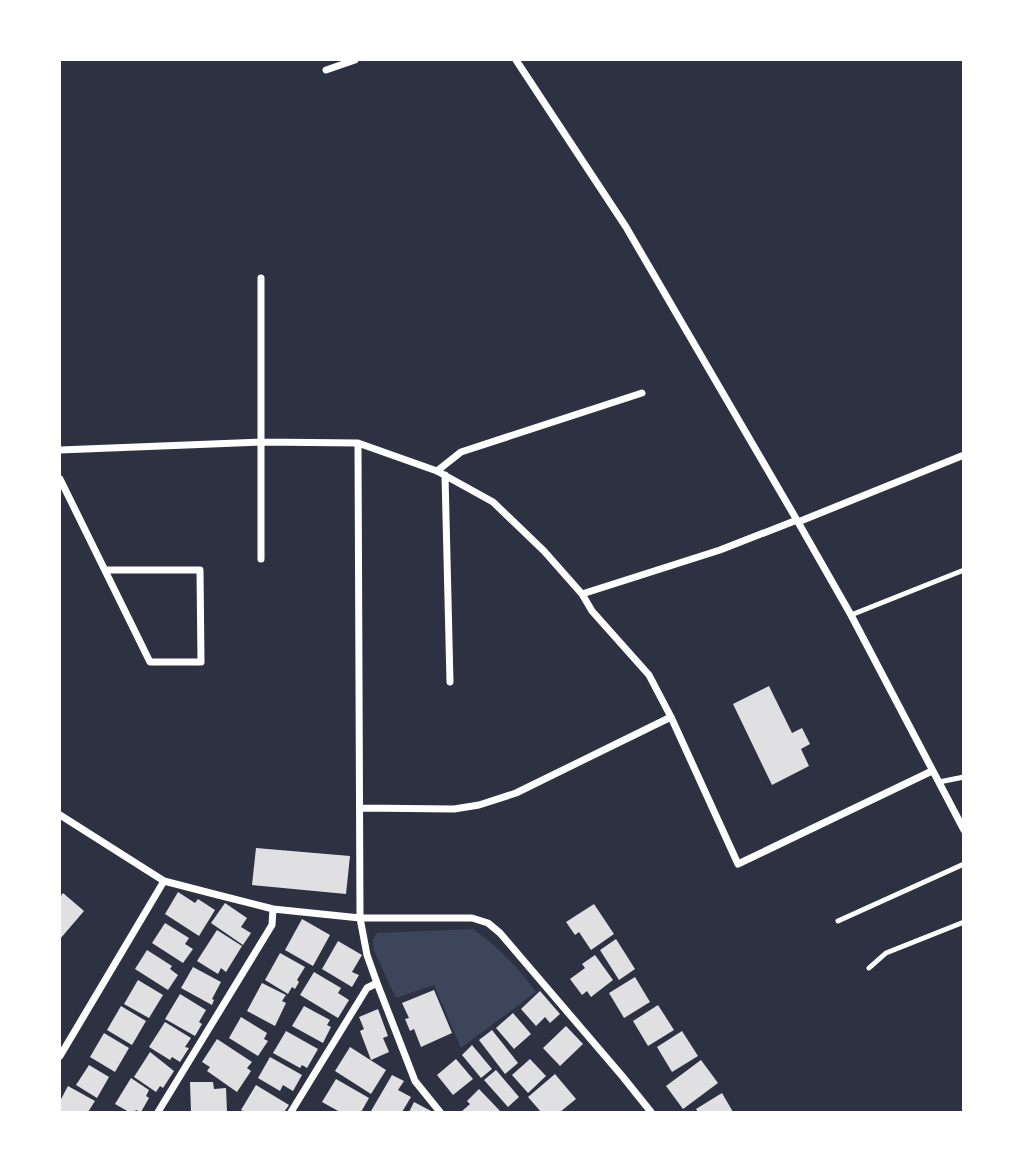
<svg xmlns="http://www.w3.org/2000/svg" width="1023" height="1172" font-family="Rubik,sans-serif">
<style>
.green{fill:#3c4559}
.building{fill:#e0e0e3}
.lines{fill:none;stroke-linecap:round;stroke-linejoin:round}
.service{stroke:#fff;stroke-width:5}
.minor{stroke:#fff;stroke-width:7}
</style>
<rect width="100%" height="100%" fill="#2d3142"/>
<path class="green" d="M473 929C499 947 517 967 536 992L461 1048 434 985 396 998 373 949V939L377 933Z"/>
<path class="building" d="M769 686 792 733 802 728 810 744 801 749 809 766 772 785 733 704Z
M256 848 350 856 346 894 252 885Z
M178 892 195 903 198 899 215 910 199 936 165 914Z
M63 893 84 911 60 939V897Z
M225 903 247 918 241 927 251 933 243 945 211 923Z
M594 904 614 934 591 950 579 932 575 935 566 922Z
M302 919 330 935 313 966 285 950Z
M165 923 189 938 185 944 193 949 183 963 152 943Z
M217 930 242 946 226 972 221 968 218 974 197 961Z
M616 939 635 969 619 980 600 950Z
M338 941 362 955 352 972 359 975 352 987 322 969Z
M147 950 172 966 170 969 178 975 168 990 135 969Z
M280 953 305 967 297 980 299 982 295 989 292 987 288 994 265 980Z
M595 955 613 980 591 997 587 991 582 995 570 979 585 968 582 964Z
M193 967 221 982 212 999 214 1000 212 1005 181 988Z
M314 972 341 988 338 993 349 1000 338 1018 300 995Z
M635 977 650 1002 624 1018 609 993Z
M138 980 163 995 149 1018 124 1004Z
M262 983 286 995 282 1001 286 1003 275 1026 247 1011Z
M434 990 452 1033 421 1047 414 1029 410 1031 405 1019 409 1018 402 1003Z
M540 991 560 1014 550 1023 545 1017 536 1026 521 1009Z
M180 994 206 1010 199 1022 202 1024 195 1036 165 1019Z
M658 1005 674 1030 648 1046 633 1021Z
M121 1006 146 1021 132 1045 107 1030Z
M304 1006 330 1020 327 1025 331 1027 323 1043 292 1026Z
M378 1009 388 1036 383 1038 389 1052 371 1060 360 1031 364 1029 359 1017Z
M513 1013 531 1034 514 1049 496 1028Z
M241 1017 267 1033 264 1039 268 1041 258 1056 229 1038Z
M165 1022 191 1038 185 1047 189 1048 180 1062 172 1057 170 1060 149 1047Z
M566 1026 583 1044 560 1066 543 1048Z
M492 1030 518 1063 505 1074 479 1040Z
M286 1031 318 1049 307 1068 302 1065 300 1068 273 1053Z
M682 1031 698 1056 672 1072 657 1047Z
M104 1033 129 1048 115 1072 90 1057Z
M217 1039 252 1062 247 1068 251 1071 237 1092 207 1071 210 1067 202 1062Z
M472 1045 492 1069 481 1078 462 1055Z
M350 1047 386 1070 371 1094 335 1071Z
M150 1052 174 1071 163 1088 160 1086 156 1092 134 1077Z
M270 1057 302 1075 293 1091 283 1085 280 1091 258 1078Z
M456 1059 473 1079 453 1095 437 1075Z
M530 1059 546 1076 528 1093 512 1075Z
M701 1060 718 1083 683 1109 666 1086Z
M89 1065 109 1077 97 1098 76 1085Z
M496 1070 519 1097 508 1107 484 1080Z
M555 1074 576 1099 560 1112H541L528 1097Z
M392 1075 404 1081 398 1090 411 1097 402 1112H374L371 1111Z
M131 1078 149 1090 146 1096 149 1098 141 1112 136 1110 134 1112H129L115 1104Z
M336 1079 369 1098 361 1112H340L322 1102Z
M190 1082H213L214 1089 226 1088 227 1112H191Z
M256 1085 289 1105 284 1112H245L241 1110Z
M68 1086 95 1101 88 1112H60V1101Z
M479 1089 501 1112H461L470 1104 467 1101Z
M722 1093 733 1112H698L696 1109Z
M414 1102 433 1112H409Z"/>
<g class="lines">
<path class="service" d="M851 615 964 570
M939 782 964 777
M838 921 964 864
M869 968 886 953 964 922"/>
<path class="minor" d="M516 60 626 227 798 522 851 615 964 830
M326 70 355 60
M358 443 360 918 367 955 377 983 415 1081 440 1112
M60 450 261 442 358 443 437 471 493 502 544 551 582 594 592 611 649 675 671 717 738 864 932 771
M437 471 461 452 642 393
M445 475 450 682
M60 479 150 662H201L200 570H105
M798 522 964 455
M261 559V278
M582 594 720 550 797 520
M360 808 454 809 479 805 516 793 671 717
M60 815 164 881 218 895 273 909 360 918H472L488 923 500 933 623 1077 651 1112
M60 1056 164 881
M158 1112 272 925 273 909
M291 1112 367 988 377 983"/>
</g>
<rect width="1023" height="1172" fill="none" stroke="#ffffff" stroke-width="122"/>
</svg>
